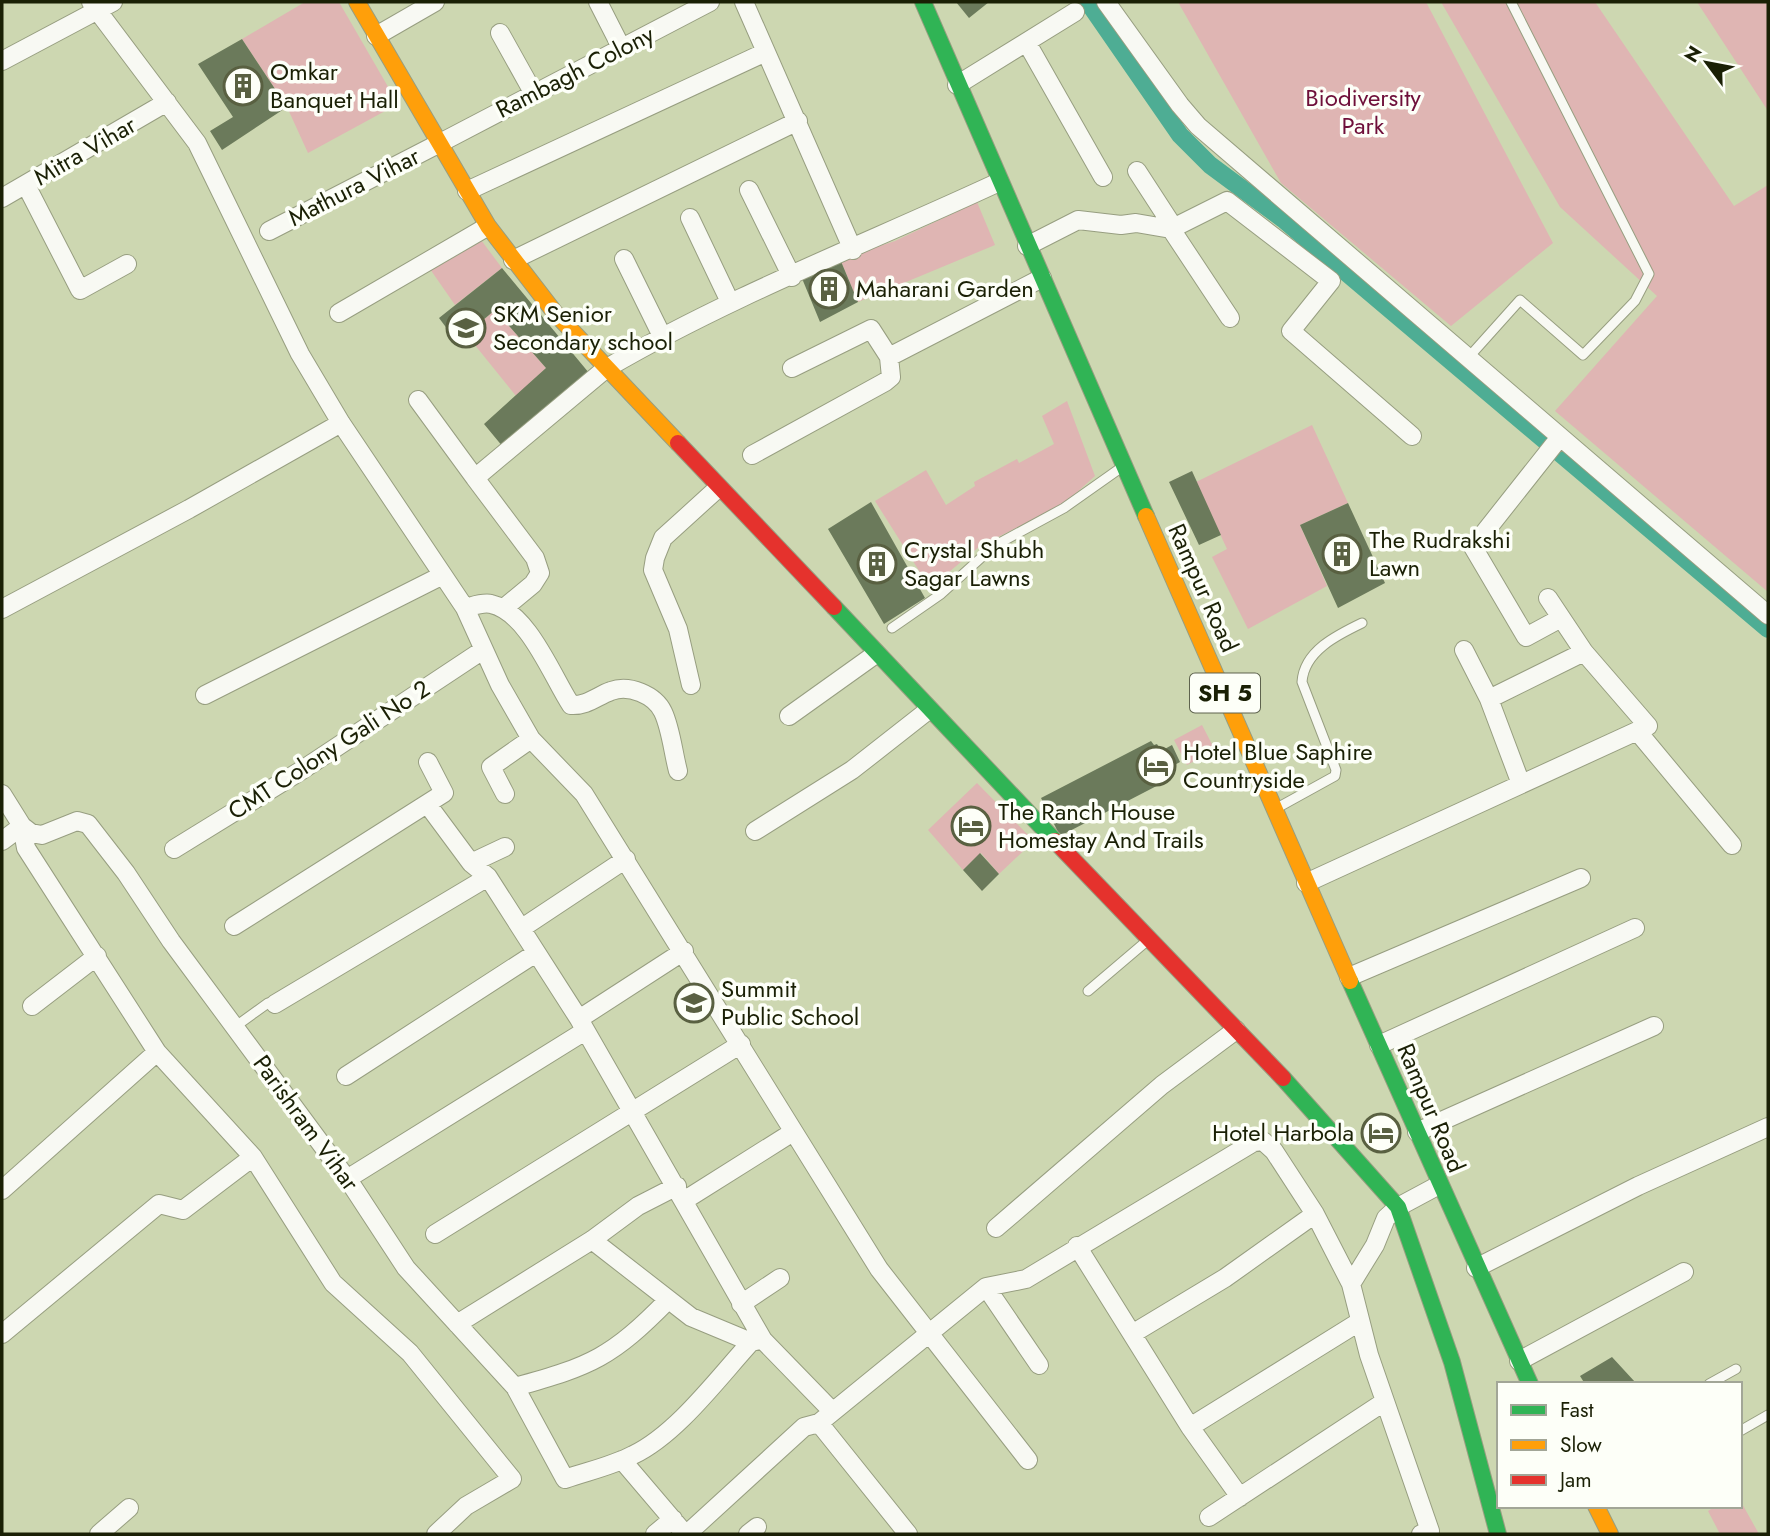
<svg xmlns="http://www.w3.org/2000/svg" width="1770" height="1536" font-family="Jost,sans-serif">
<style>
.green{fill:#dfb5b3}
.lines{fill:none;stroke-linecap:round;stroke-linejoin:round}
.canal{stroke:#4ead94;stroke-width:18}
.building{fill:#6b7a5b}
.lane-casing{stroke:#979e80;stroke-width:11}
.street-casing{stroke:#979e80;stroke-width:20}
.fast-casing{stroke:#979e80;stroke-width:18}
.slow-casing{stroke:#979e80;stroke-width:18}
.jam-casing{stroke:#979e80;stroke-width:18}
.lane{stroke:#f8f9f3;stroke-width:9}
.street{stroke:#f8f9f3;stroke-width:18}
.fast{stroke:#30b455;stroke-width:16}
.slow{stroke:#ff9f0a;stroke-width:16}
.jam{stroke:#e5322d;stroke-width:16}
.labels{text-anchor:middle;stroke-width:7;stroke-linejoin:round;paint-order:stroke}
.shield{fill:#fdfff8;stroke:#5e634e;stroke-width:2}
.shield-label{font-size:23px;font-weight:bold;fill:#1a2005}
.poi-label{font-size:24px;fill:#1a2005;stroke:#fdfff8;text-anchor:start}
.street-label{font-size:24px;fill:#1a2005;stroke:#fdfff8}
.park-label{font-size:24px;fill:#6e0f3a;stroke:#fdfff8}
</style>
<rect width="100%" height="100%" fill="#cdd7b1"/>
<path class="green" d="M305 2H339L398 104 308 153 287 107 242 39Z
M1178 2H1426L1553 243 1451 326 1281 183Z
M1441 2H1595L1734 206 1768 185V592L1555 411 1657 296 1560 207Z
M1697 2H1768V111Z
M977 202 995 245 858 302 840 259 895 241Z
M481 240 502 268 455 305 430 269Z
M495 310 546 368 516 396 466 334Z
M1067 401 1095 476 1064 504 980 546 930 588 875 501 926 470 946 505 975 486 974 482 1017 459 1019 463 1054 444 1042 416Z
M1312 425 1348 503 1300 525 1327 586 1248 629 1212 557 1227 549 1196 482Z
M1202 725 1215 750 1187 765 1174 740Z
M977 783 1034 841 999 874 981 853 963 870 928 830Z
M1740 1500 1759 1534H1720L1708 1511 1716 1506H1740Z"/>
<g class="lines">
<path class="canal" d="M1088 2 1180 135 1210 165 1283 219 1768 629"/>
</g>
<path class="building" d="M956 2H989L969 18Z
M242 39 287 107 222 150 210 131 233 117 198 64Z
M840 259 858 302 820 322 801 276Z
M502 268 589 373 503 447 484 424 546 368 495 310 457 342 439 318Z
M1192 471 1221 535 1199 545 1169 482Z
M871 502 925 598 884 624 828 529Z
M1348 503 1385 583 1338 608 1300 525Z
M1151 741 1154 745 1157 744 1161 751 1172 745 1180 762 1169 768 1172 778 1060 836 1041 798Z
M980 853 999 874 982 891 963 870Z
M1612 1357 1635 1382 1585 1384 1580 1376Z"/>
<g class="lines">
<defs>
<path id="lane" d="M1468 358 1520 300 1583 355 1635 301 1649 274 1511 2
M892 628 941 594 994 546 1064 508 1122 467
M1277 808 1335 776 1336 770 1302 682C1304 651 1337 635 1362 623
M1088 991 1148 940
M236 1026 268 1003 275 1004
M1709 1384 1736 1369
M1740 1431 1768 1415"/>
<path id="street" d="M91 2 197 143 300 354 341 423 465 608 500 685 531 739 584 794 879 1269 1028 1460
M598 2 622 49
M744 2 853 250
M1106 2 1180 105 1198 126 1768 615
M500 33 534 94
M376 36 435 2
M1027 43 1103 177
M2 61 113 2
M957 85 1075 12
M440 143 710 2
M1137 171 1174 228
M26 185 80 290 127 264
M749 190 792 277
M467 191 766 52
M2 198 167 102
M690 218 730 302
M1171 229 1230 318
M269 231 436 145
M1027 246 1078 220 1121 225 1136 223 1171 229 1227 201 1331 281 1291 331 1412 436
M624 259 662 336
M513 260 798 121
M339 313 485 228
M607 368C732 295 868 243 999 182
M792 368 871 329 889 357
M418 400 475 478
M1560 437 1473 547 1526 637 1561 618
M752 455 885 382 891 377 889 357 1042 278
M465 608C473 606 483 602 491 604 528 612 552 676 571 705 587 706 597 696 611 691 629 684 655 695 663 712 671 729 673 752 678 771
M504 608 533 584 540 573 535 558 475 478 603 371
M2 609 189 509 341 423
M1464 650 1489 699 1521 784
M691 685 678 629 653 570 655 558 663 538 717 489
M205 695 441 576
M1489 699 1584 652
M789 716 873 656
M1638 732 1732 845
M2 794 22 826 26 848 157 1052 253 1157 333 1283 410 1353 512 1479 466 1506 436 1534
M505 794 491 767 531 739
M428 805 471 863 488 877 579 1019 763 1340 832 1411
M22 826 31 833 42 835 77 821 88 824 126 873 171 941 353 1187 406 1268 515 1387 565 1479C588 1471 612 1466 633 1455 677 1434 718 1378 751 1342
M755 831 852 770 926 712
M2 841 22 826
M174 849 302 770 483 650
M471 863 505 847
M1306 883 1648 726 1584 652 1548 598
M234 926 444 793 428 762
M522 928 626 859
M1349 977 1581 878
M275 1004 488 877
M32 1006 97 956
M579 1019 684 951
M1379 1045 1635 928
M346 1076 536 953
M1417 1132 1654 1026
M347 1179 585 1031
M2 1190 157 1052
M685 1200 793 1132
M996 1228 1162 1085 1236 1030
M435 1234 741 1044
M592 1240 691 1317 751 1342 760 1340
M1077 1246 1190 1427 1359 1322
M1476 1268 1638 1186 1768 1127
M1351 1284 1375 1245 1386 1218 1398 1207 1439 1185
M986 1287 1039 1365
M741 1304 780 1278
M457 1324 592 1240 638 1206 677 1186
M2 1334 159 1204 183 1210 253 1157
M1132 1334 1225 1278 1315 1214
M1519 1361 1684 1272
M515 1387C592 1366 612 1357 668 1300
M1190 1427 1240 1497
M622 1460 685 1534
M1209 1517 1384 1402
M99 1534 129 1508
M655 1534 673 1519
M687 1534 804 1427 819 1423
M748 1534 757 1527
M908 1534 819 1423 986 1287 1026 1279 1254 1142 1263 1141 1274 1151 1315 1214 1351 1284 1369 1355 1430 1531 1421 1534"/>
<path id="fast" d="M923 2 1146 516
M834 607 1055 841
M1350 981 1530 1384
M1283 1078 1398 1207 1452 1362 1498 1534"/>
<path id="slow" d="M357 2 488 226 555 313 678 443
M1146 516 1350 981
M1596 1506 1610 1534"/>
<path id="jam" d="M678 443 834 607
M1055 841 1283 1078"/>
</defs>
<use href="#lane" class="lane-casing"/>
<use href="#street" class="street-casing"/>
<use href="#fast" class="fast-casing"/>
<use href="#slow" class="slow-casing"/>
<use href="#jam" class="jam-casing"/>
<use href="#lane" class="lane"/>
<use href="#street" class="street"/>
<use href="#fast" class="fast"/>
<use href="#slow" class="slow"/>
<use href="#jam" class="jam"/>
</g>
<defs>
<symbol id="building-ring" viewBox="-11 -11 22 22"><circle r="9.5" fill="#fdfff8" stroke="#596041" stroke-width="1.5"/><path d="M-4-6H4V6H1V3H-1V6H-4ZM-2.5-4.3h1.7v1.8h-1.7ZM.8-4.3h1.7v1.8H.8ZM-2.5-1h1.7V.8h-1.7ZM.8-1h1.7V.8H.8Z" fill="#596041"/></symbol>
<symbol id="school-ring" viewBox="-11 -11 22 22"><circle r="9.5" fill="#fdfff8" stroke="#596041" stroke-width="1.5"/><path d="M0-5L7-2L0 1L-7-2ZM-4 1L0 2.5L4 1V4Q0 6-4 4Z" fill="#596041"/></symbol>
<symbol id="hotel-ring" viewBox="-11 -11 22 22"><circle r="9.5" fill="#fdfff8" stroke="#596041" stroke-width="1.5"/><path d="M-6-4.5h1.5V1H6V5H4.5V3h-9V5H-6ZM-4 0a1.8 1.8 0 1 1 3.6 0ZM.5 0V-2.5h3Q6-2.5 6 0Z" fill="#596041"/></symbol>
</defs>
<g fill-rule="evenodd">
<use href="#building-ring" x="221" y="64" width="44" height="44"/>
<use href="#building-ring" x="807" y="267" width="44" height="44"/>
<use href="#school-ring" x="444" y="306" width="44" height="44"/>
<use href="#building-ring" x="1320" y="532" width="44" height="44"/>
<use href="#building-ring" x="855" y="542" width="44" height="44"/>
<use href="#hotel-ring" x="1134" y="744" width="44" height="44"/>
<use href="#hotel-ring" x="949" y="804" width="44" height="44"/>
<use href="#school-ring" x="672" y="981" width="44" height="44"/>
<use href="#hotel-ring" x="1359" y="1111" width="44" height="44"/>
</g>
<g class="labels">
<rect class="shield" x="1190" y="673.5" width="70" height="39" rx="5"/>
<g class="shield-label">
<text x="1225" y="701">SH 5</text>
</g>
<g class="poi-label">
<text x="270" y="80">Omkar<tspan x="270" dy="28">Banquet Hall</tspan></text>
<text x="856" y="297">Maharani Garden</text>
<text x="493" y="322">SKM Senior<tspan x="493" dy="28">Secondary school</tspan></text>
<text x="1369" y="548">The Rudrakshi<tspan x="1369" dy="28">Lawn</tspan></text>
<text x="904" y="558">Crystal Shubh<tspan x="904" dy="28">Sagar Lawns</tspan></text>
<text x="1183" y="760">Hotel Blue Saphire<tspan x="1183" dy="28">Countryside</tspan></text>
<text x="998" y="820">The Ranch House<tspan x="998" dy="28">Homestay And Trails</tspan></text>
<text x="721" y="997">Summit<tspan x="721" dy="28">Public School</tspan></text>
<text x="1354" y="1141" text-anchor="end">Hotel Harbola</text>
</g>
<g class="street-label">
<text transform="translate(575 72) rotate(-27)" y="8">Rambagh Colony</text>
<text transform="translate(85 151) rotate(-30)" y="8">Mitra Vihar</text>
<text transform="translate(354 187) rotate(-27)" y="8">Mathura Vihar</text>
<text transform="translate(1203 588) rotate(66)" y="8">Rampur Road</text>
<text transform="translate(329 750) rotate(-33)" y="8">CMT Colony Gali No 2</text>
<text transform="translate(1431 1108) rotate(67)" y="8">Rampur Road</text>
<text transform="translate(306 1123) rotate(54)" y="8">Parishram Vihar</text>
</g>
<g class="park-label">
<text x="1363" y="106">Biodiversity<tspan x="1363" dy="28">Park</tspan></text>
</g>
</g>
<rect width="1770" height="1536" fill="none" stroke="#1a2005" stroke-width="7"/>
<rect x="1497" y="1382" width="245" height="126" fill="#fdfff8" stroke="#a2a697" stroke-width="2"/>
<rect x="1511" y="1405" width="35" height="10" fill="#30b455" stroke="#a2a697" stroke-width="2"/>
<text x="1560" y="1417" font-size="21" fill="#1a2005">Fast</text>
<rect x="1511" y="1440" width="35" height="10" fill="#ff9f0a" stroke="#a2a697" stroke-width="2"/>
<text x="1560" y="1452" font-size="21" fill="#1a2005">Slow</text>
<rect x="1511" y="1475" width="35" height="10" fill="#e5322d" stroke="#a2a697" stroke-width="2"/>
<text x="1560" y="1487" font-size="21" fill="#1a2005">Jam</text>
<g transform="translate(1707 63) rotate(302)" stroke="#fdfff8" stroke-width="5" paint-order="stroke">
<path d="M0-5L12 26L0 18L-12 26Z" fill="#1a2005"/>
<text y="-10" font-size="19" font-weight="bold" text-anchor="middle" fill="#1a2005">N</text>
</g>
</svg>
